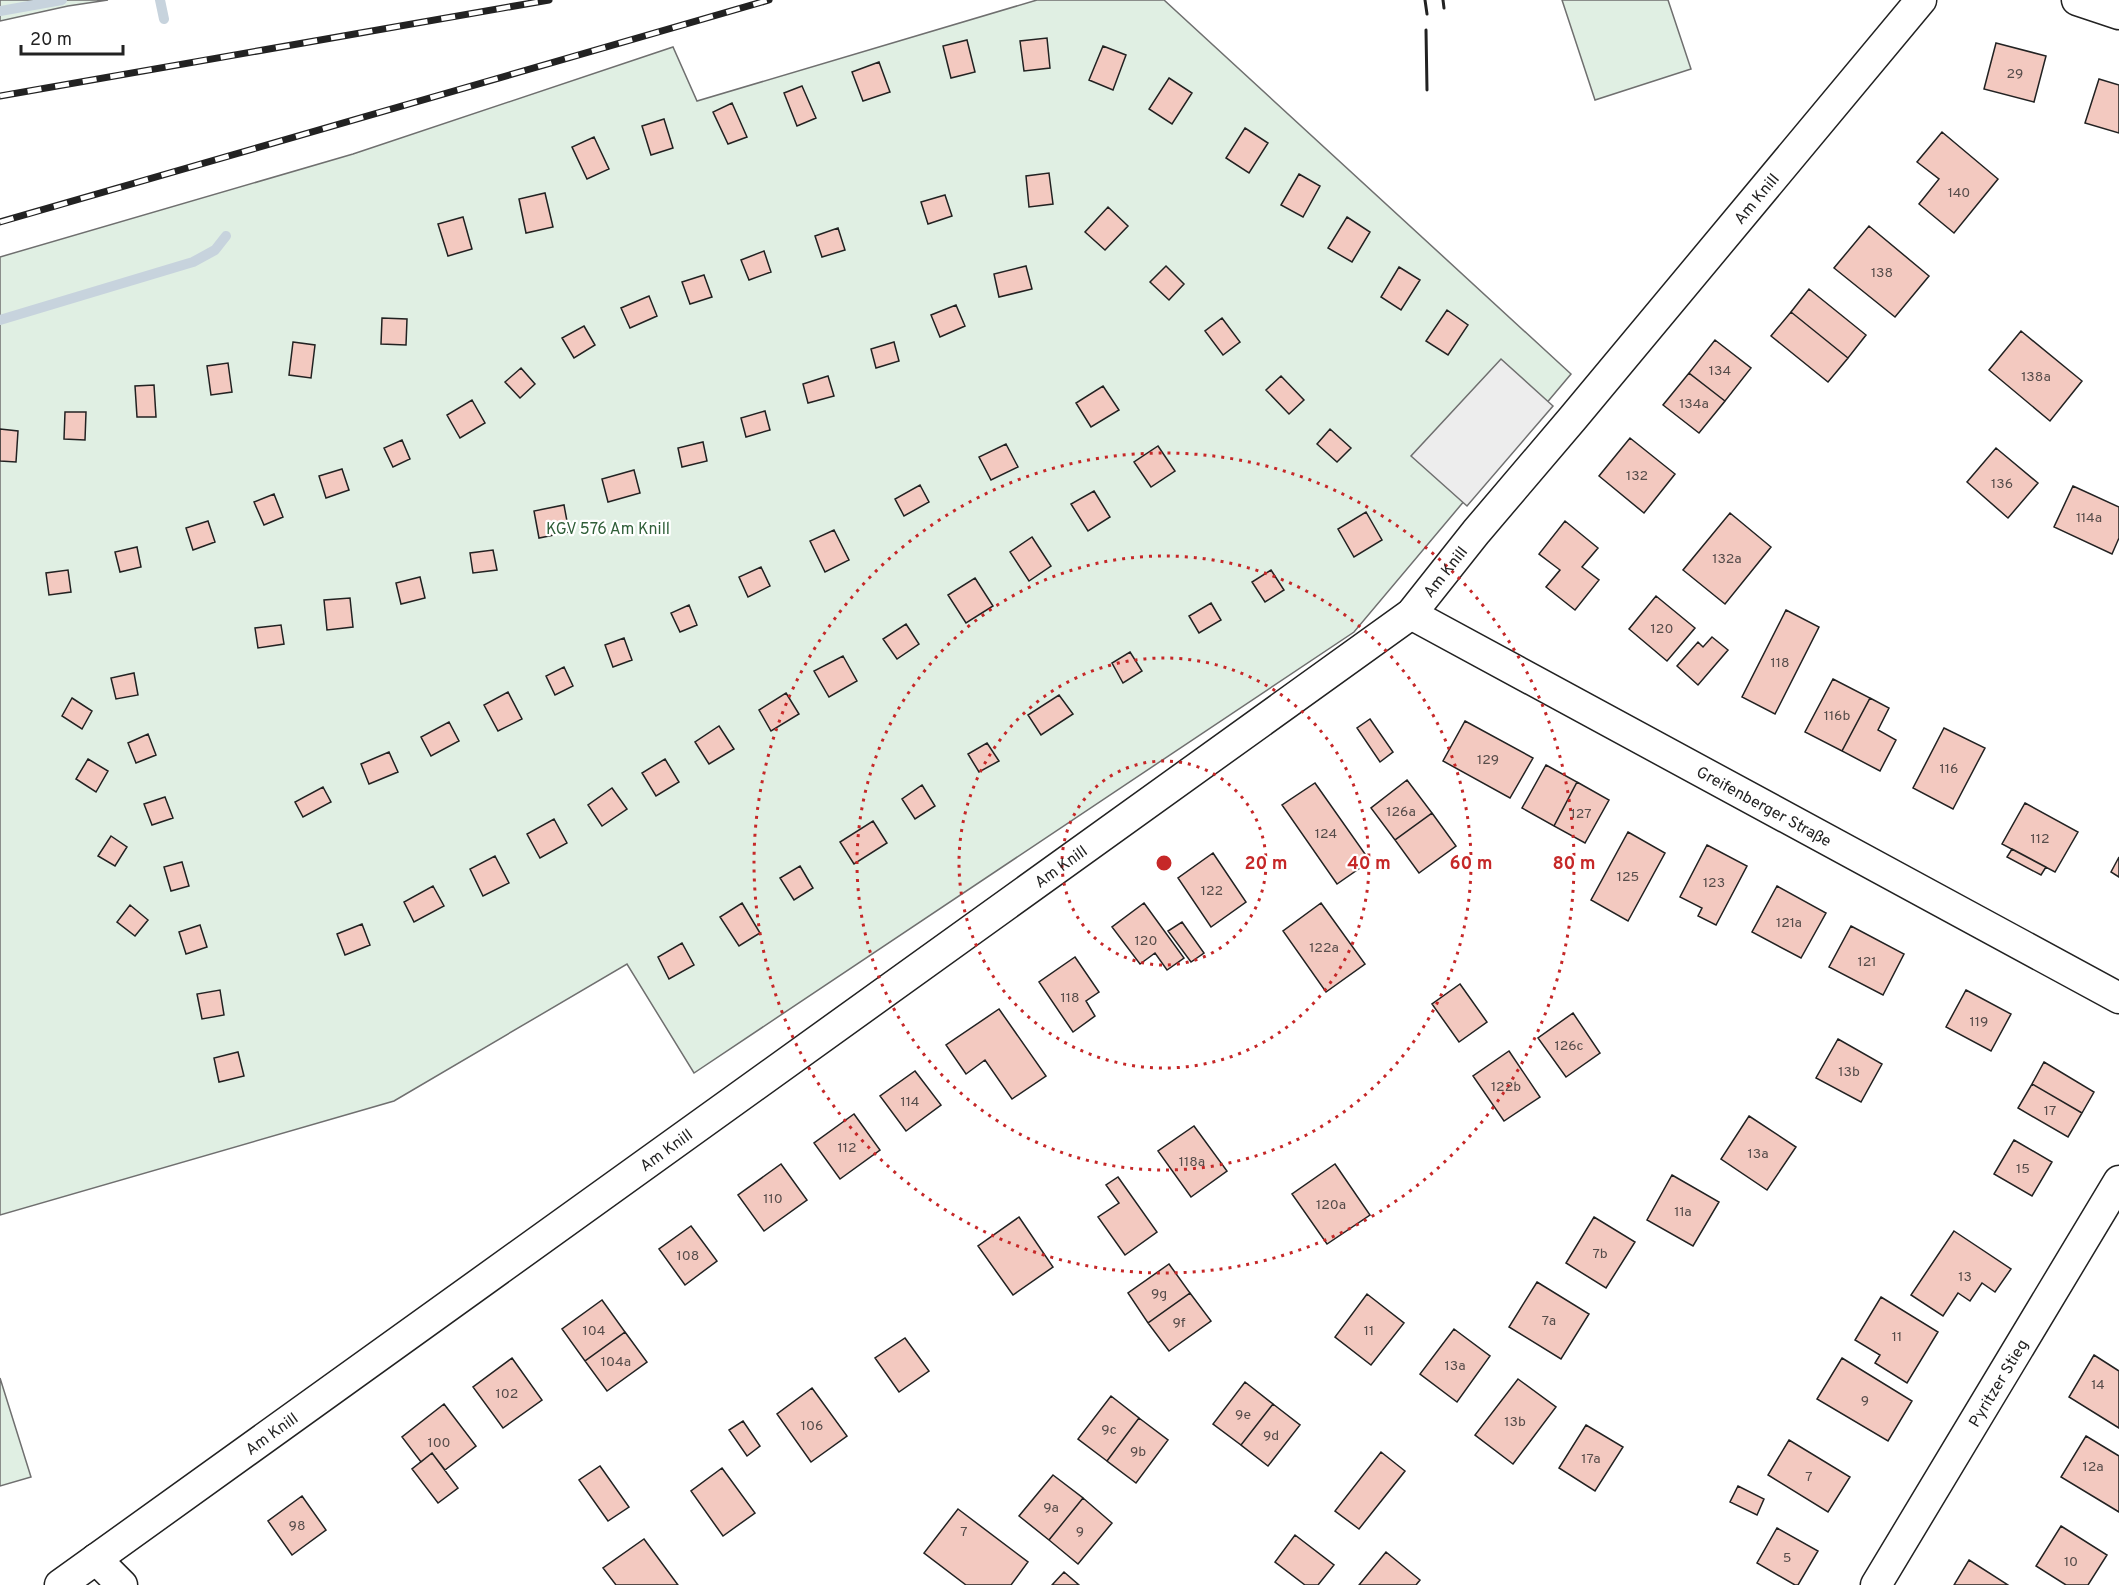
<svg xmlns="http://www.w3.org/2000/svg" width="2119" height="1585" font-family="Overpass,sans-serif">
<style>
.green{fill:#e0efe3;stroke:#6f6f6f;stroke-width:1.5}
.parking{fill:#ededed;stroke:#6f6f6f;stroke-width:1.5}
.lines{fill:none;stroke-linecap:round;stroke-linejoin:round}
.stream{stroke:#c7d3dd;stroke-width:10}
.building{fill:#f3c9c0;stroke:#222;stroke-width:1.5}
.street-casing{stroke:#222;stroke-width:33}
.street{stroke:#fff;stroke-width:30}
.rail-casing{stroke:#222;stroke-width:7}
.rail{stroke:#fff;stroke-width:4.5;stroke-dasharray:14;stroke-linecap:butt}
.wall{stroke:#222;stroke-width:3}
.ring{fill:none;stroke:#c62828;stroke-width:3;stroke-dasharray:3 6}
.labels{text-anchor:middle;stroke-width:4.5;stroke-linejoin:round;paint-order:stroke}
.number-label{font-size:14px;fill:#564c4a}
.street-label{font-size:16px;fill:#222;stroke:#fff}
.park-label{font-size:16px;fill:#2f5e38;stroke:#fff}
.centre{fill:#c62828;stroke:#fff;stroke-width:3}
.ring-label{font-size:18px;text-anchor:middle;font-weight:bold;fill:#c62828;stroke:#fff;stroke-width:4.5;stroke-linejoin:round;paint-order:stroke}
</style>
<rect width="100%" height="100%" fill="#fff"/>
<path class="green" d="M0 0H108L68 6 0 21Z
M1037 0H1164L1571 374 1354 632 694 1073 627 964 394 1101 0 1215V257L353 154 673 47 697 101Z
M1562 0H1668L1691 69 1595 100Z
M0 1378 31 1477 0 1486Z"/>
<path class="parking" d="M1501 359 1553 406 1467 506 1411 456Z"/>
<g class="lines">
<path class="stream" d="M160 0 164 19
M0 11 62 0
M0 320 193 262 215 250 226 236"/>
</g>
<path class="building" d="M1047 38 1050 68 1024 71 1020 41Z
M967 40 975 72 951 78 943 46Z
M1996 43 2046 56 2034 102 1984 89Z
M1103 46 1126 55 1113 90 1089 80Z
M879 62 890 92 863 101 852 72Z
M1169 78 1192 93 1172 124 1149 109Z
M2099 79 2119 85V133L2085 123Z
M802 86 816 118 797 126 784 93Z
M732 103 747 137 728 144 713 112Z
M664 119 673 148 651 155 642 126Z
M1245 128 1268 143 1249 173 1226 158Z
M1942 132 1998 179 1954 233 1919 204 1939 179 1917 162Z
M594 137 609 169 587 179 572 147Z
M1049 173 1053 204 1029 207 1026 176Z
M1299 174 1320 186 1303 217 1281 205Z
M545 193 553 227 526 233 519 199Z
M945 195 952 216 928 224 921 202Z
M1108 207 1128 226 1105 250 1085 232Z
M463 217 472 249 448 256 438 224Z
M1347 217 1370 232 1352 262 1328 248Z
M1869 226 1929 276 1895 317 1834 268Z
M838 228 845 250 822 257 815 236Z
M764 251 771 272 749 280 741 260Z
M1026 266 1032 289 999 297 994 274Z
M1166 266 1184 284 1169 300 1150 282Z
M1399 267 1420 280 1401 310 1381 297Z
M704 275 712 297 690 304 682 282Z
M1809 289 1866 335 1848 358 1791 312Z
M649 296 657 316 630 328 621 308Z
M956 305 965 326 940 337 931 315Z
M1447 310 1468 325 1448 355 1426 341Z
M1791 312 1848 358 1828 382 1771 336Z
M382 318 407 319 406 345 381 344Z
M1222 318 1240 342 1223 355 1205 331Z
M584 326 595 345 574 358 562 338Z
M2021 331 2082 381 2050 421 1989 370Z
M1715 340 1751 368 1725 401 1689 373Z
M293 342 315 345 311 378 289 375Z
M894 342 899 361 876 368 871 349Z
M228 363 232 392 211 395 207 366Z
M521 368 535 384 520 398 505 382Z
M1689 373 1725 401 1699 433 1663 405Z
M828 376 834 396 808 403 803 384Z
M1281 376 1304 400 1289 414 1266 390Z
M154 385 156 417H137L135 386Z
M1103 386 1119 410 1091 427 1076 403Z
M472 400 485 423 460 438 447 415Z
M765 411 770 430 746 437 741 418Z
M65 412H86L85 440 64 439Z
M0 429 18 431 16 462 0 461Z
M1330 429 1351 448 1337 462 1317 444Z
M1630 438 1675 474 1644 513 1599 476Z
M402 440 410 459 393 467 384 448Z
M703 442 707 461 682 467 678 448Z
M1006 444 1018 467 991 480 979 457Z
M1158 446 1175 471 1151 487 1134 462Z
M1996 448 2038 483 2008 518 1967 482Z
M342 469 349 490 326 498 319 476Z
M634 470 640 493 608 502 602 479Z
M920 485 929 502 904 516 895 499Z
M2073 486 2119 507V538L2112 554 2054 527Z
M1094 491 1110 517 1088 531 1071 504Z
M274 494 283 517 264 525 254 502Z
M564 505 569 532 539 538 534 511Z
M1366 512 1382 540 1354 557 1338 529Z
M1730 513 1771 547 1725 604 1683 570Z
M208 521 215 542 193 550 186 528Z
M1565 521 1598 548 1582 567 1599 580 1575 610 1546 587 1560 570 1539 554Z
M834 530 849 560 825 572 810 541Z
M1032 537 1051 566 1029 581 1010 552Z
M137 547 141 567 120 572 115 552Z
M493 550 497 570 473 573 470 553Z
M761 567 770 586 748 597 739 577Z
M68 570 71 592 49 595 46 573Z
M1271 570 1284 590 1265 602 1252 582Z
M420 577 425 598 401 604 396 583Z
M975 578 993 606 966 623 948 595Z
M1656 596 1695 628 1667 661 1629 629Z
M350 598 353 627 327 630 324 600Z
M1211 603 1221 620 1199 633 1189 616Z
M689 605 697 625 680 632 671 613Z
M1786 610 1819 627 1775 714 1742 697Z
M906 624 919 644 897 659 883 639Z
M281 625 284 644 258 648 255 628Z
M1712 637 1728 650 1698 685 1677 666 1698 642 1703 647Z
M624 638 632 660 613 667 605 645Z
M1130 652 1142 671 1123 683 1112 663Z
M843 656 857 681 829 697 814 671Z
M564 667 573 686 555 695 546 676Z
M134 673 138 695 116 699 111 678Z
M1833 679 1870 698 1842 751 1805 732Z
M508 692 522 719 498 731 484 705Z
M786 693 799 714 771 731 759 710Z
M1059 695 1073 714 1041 735 1028 715Z
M72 698 92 711 82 729 62 716Z
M1870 698 1889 708 1878 730 1896 740 1880 771 1842 751Z
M1370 719 1393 752 1380 762 1357 728Z
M1465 721 1533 758 1510 798 1443 761Z
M449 722 459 741 431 756 421 737Z
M719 726 734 749 709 764 695 742Z
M1944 728 1985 748 1953 809 1913 788Z
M148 734 156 755 136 763 128 743Z
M987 743 999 761 979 772 968 754Z
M389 752 398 772 369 784 361 764Z
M88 759 108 771 96 792 76 779Z
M665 759 679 782 656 796 642 773Z
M1546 765 1577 782 1554 826 1522 808Z
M1407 780 1432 813 1395 840 1371 808Z
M1577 782 1609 800 1585 843 1554 826Z
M1315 783 1370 861 1337 884 1282 805Z
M922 785 935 806 915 819 902 799Z
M323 787 331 802 303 817 295 802Z
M612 788 627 809 602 826 588 805Z
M165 797 173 818 152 825 144 804Z
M2025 803 2078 832 2055 872 2002 844Z
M1432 813 1456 846 1419 873 1395 840Z
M554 819 567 843 540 858 527 834Z
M873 821 887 843 854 864 840 842Z
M1628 832 1665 853 1628 921 1591 900Z
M111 836 127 847 115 866 98 856Z
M1707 845 1747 866 1716 925 1698 916 1702 908 1680 897Z
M2012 849 2046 867 2041 875 2007 857Z
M1213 853 1246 902 1211 927 1178 878Z
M495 856 509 883 483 896 470 869Z
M2119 857V877L2111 872Z
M182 862 189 886 171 891 164 867Z
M800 866 813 888 794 900 780 878Z
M433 886 444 906 414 922 404 902Z
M1777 886 1826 913 1801 958 1752 932Z
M742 903 760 933 739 946 720 917Z
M1144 903 1184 958 1167 970 1155 953 1140 964 1112 927Z
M1321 903 1365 964 1326 992 1283 931Z
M130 905 148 920 135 936 117 922Z
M1182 922 1204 953 1191 962 1168 931Z
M362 924 370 945 345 955 337 934Z
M200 925 207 947 186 954 179 932Z
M1851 926 1904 954 1883 995 1829 967Z
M682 943 694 965 669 979 658 957Z
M1075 957 1099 992 1086 1001 1095 1016 1073 1032 1039 982Z
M1460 984 1487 1022 1459 1042 1432 1004Z
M220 990 224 1015 202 1019 197 994Z
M1966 990 2011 1014 1991 1051 1946 1027Z
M999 1009 1046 1076 1012 1099 985 1060 966 1074 946 1045Z
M1573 1013 1600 1053 1566 1077 1538 1038Z
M1838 1039 1882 1064 1861 1102 1816 1078Z
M1509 1051 1540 1097 1504 1121 1473 1076Z
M238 1052 244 1076 219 1082 214 1058Z
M2044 1062 2094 1092 2082 1113 2032 1084Z
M915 1071 941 1105 906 1131 880 1096Z
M2032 1084 2082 1113 2068 1137 2018 1108Z
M854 1114 880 1150 840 1179 814 1143Z
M1749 1116 1796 1147 1767 1190 1721 1159Z
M1194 1126 1227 1171 1191 1197 1158 1151Z
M2014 1140 2052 1162 2032 1196 1994 1174Z
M781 1164 807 1200 764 1231 738 1195Z
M1335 1164 1370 1215 1327 1244 1292 1194Z
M1672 1175 1719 1202 1693 1246 1647 1220Z
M1118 1177 1157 1232 1125 1255 1098 1217 1119 1203 1106 1185Z
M1019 1217 1053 1267 1013 1295 978 1246Z
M1594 1217 1635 1242 1606 1288 1566 1263Z
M691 1226 717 1261 685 1285 659 1249Z
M1954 1231 2011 1269 1995 1292 1982 1283 1970 1301 1958 1293 1943 1316 1911 1295Z
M1169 1264 1190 1293 1148 1323 1128 1293Z
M1537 1282 1589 1314 1561 1359 1509 1327Z
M1190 1293 1211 1321 1169 1351 1148 1323Z
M1367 1294 1404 1323 1371 1365 1335 1337Z
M1881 1297 1938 1332 1907 1383 1875 1363 1880 1355 1855 1340Z
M602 1300 625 1332 585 1361 562 1329Z
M1454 1329 1490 1356 1457 1402 1420 1374Z
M625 1332 647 1362 607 1391 585 1361Z
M905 1338 929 1371 899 1392 875 1358Z
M2094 1355 2119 1371V1428L2069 1397Z
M512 1358 542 1400 503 1428 473 1387Z
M1842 1358 1912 1401 1888 1441 1817 1399Z
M1518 1379 1556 1407 1513 1464 1475 1435Z
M1245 1382 1273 1404 1241 1445 1213 1424Z
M812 1388 847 1436 811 1462 777 1414Z
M1111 1396 1139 1418 1107 1461 1078 1439Z
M444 1404 476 1446 445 1470 432 1453 421 1462 402 1437Z
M1273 1404 1300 1425 1268 1466 1241 1445Z
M1139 1418 1168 1440 1136 1483 1107 1461Z
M743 1421 760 1446 747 1456 729 1430Z
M1586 1425 1623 1447 1595 1491 1559 1468Z
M2086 1436 2119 1456V1512L2061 1477Z
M1789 1440 1850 1477 1828 1512 1768 1475Z
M1381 1452 1405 1471 1359 1529 1335 1511Z
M432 1453 458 1488 438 1503 412 1469Z
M600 1466 629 1507 608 1521 579 1480Z
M722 1468 755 1513 723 1536 691 1491Z
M1053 1475 1083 1498 1049 1540 1019 1516Z
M1738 1486 1764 1499 1757 1515 1730 1502Z
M302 1496 326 1530 292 1555 268 1521Z
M1083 1498 1112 1523 1078 1564 1049 1540Z
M958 1509 1028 1562 1011 1585H966L924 1553Z
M2061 1526 2107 1555 2088 1585H2066L2036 1566Z
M1777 1528 1818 1551 1798 1585H1795L1757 1563Z
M1295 1535 1334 1565 1318 1585H1305L1275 1562Z
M644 1539 678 1585H616L603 1568Z
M1386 1552 1420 1580 1416 1585H1359Z
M1969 1560 2008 1585H1954Z
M1064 1572 1079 1585H1052Z"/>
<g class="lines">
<defs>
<g id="street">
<path d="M2077 0 2119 14"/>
<path id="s1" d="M1411 614 2119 998"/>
<path d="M96 1559 122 1585"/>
<path id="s2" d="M60 1585 1411 614 1476 532 1573 418 1921 0"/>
<path id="s3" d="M1876 1585 2119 1181"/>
</g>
</defs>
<use href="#street" class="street-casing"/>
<use href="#street" class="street"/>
<defs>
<path id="rail" d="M0 96 549 0
M0 222 769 0"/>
</defs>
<use href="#rail" class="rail-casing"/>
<use href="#rail" class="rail"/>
<path class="wall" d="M1425 0 1427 14
M1443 0 1444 8
M1426 30 1427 90"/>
</g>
<g class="ring">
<circle cx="1164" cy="863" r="102"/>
<circle cx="1164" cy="863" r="205"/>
<circle cx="1164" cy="863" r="307"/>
<circle cx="1164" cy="863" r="410"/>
</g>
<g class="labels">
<g class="number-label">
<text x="2015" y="78">29</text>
<text x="1959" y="197">140</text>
<text x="1882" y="277">138</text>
<text x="1720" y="375">134</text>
<text x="2036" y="381">138a</text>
<text x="1694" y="408">134a</text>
<text x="1637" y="480">132</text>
<text x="2002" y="488">136</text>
<text x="2089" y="522">114a</text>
<text x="1727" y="563">132a</text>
<text x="1662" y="633">120</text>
<text x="1780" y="667">118</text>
<text x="1837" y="720">116b</text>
<text x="1488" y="764">129</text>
<text x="1949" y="773">116</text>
<text x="1401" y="816">126a</text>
<text x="1581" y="818">127</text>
<text x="1326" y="838">124</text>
<text x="2040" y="843">112</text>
<text x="1628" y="881">125</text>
<text x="1714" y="887">123</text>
<text x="1212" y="895">122</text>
<text x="1789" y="927">121a</text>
<text x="1146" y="945">120</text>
<text x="1324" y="952">122a</text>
<text x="1867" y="966">121</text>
<text x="1070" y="1002">118</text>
<text x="1979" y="1026">119</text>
<text x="1569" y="1050">126c</text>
<text x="1849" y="1076">13b</text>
<text x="1506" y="1091">122b</text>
<text x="910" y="1106">114</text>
<text x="2050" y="1115">17</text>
<text x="847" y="1152">112</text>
<text x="1758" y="1158">13a</text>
<text x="1192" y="1166">118a</text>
<text x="2023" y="1173">15</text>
<text x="773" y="1203">110</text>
<text x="1331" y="1209">120a</text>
<text x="1683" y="1216">11a</text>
<text x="1600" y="1258">7b</text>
<text x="688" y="1260">108</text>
<text x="1965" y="1281">13</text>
<text x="1159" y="1298">9g</text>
<text x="1549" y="1325">7a</text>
<text x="1179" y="1327">9f</text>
<text x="594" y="1335">104</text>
<text x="1369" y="1335">11</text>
<text x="1897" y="1341">11</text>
<text x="616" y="1366">104a</text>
<text x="1455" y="1370">13a</text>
<text x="2098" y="1389">14</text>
<text x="507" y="1398">102</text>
<text x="1865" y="1405">9</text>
<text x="1243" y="1419">9e</text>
<text x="1515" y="1426">13b</text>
<text x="812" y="1430">106</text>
<text x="1109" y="1434">9c</text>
<text x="1271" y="1440">9d</text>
<text x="439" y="1447">100</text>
<text x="1138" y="1456">9b</text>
<text x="1591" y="1463">17a</text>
<text x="2093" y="1471">12a</text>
<text x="1809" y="1481">7</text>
<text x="1051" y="1512">9a</text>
<text x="297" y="1530">98</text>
<text x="964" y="1536">7</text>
<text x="1080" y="1536">9</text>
<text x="1787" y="1562">5</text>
<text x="2071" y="1566">10</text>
</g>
<g class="street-label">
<text dy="6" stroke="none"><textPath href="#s2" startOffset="2204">Am Knill</textPath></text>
<text dy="6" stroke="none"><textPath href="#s2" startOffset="1718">Am Knill</textPath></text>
<text dy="6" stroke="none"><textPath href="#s1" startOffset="402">Greifenberger Straße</textPath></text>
<text dy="6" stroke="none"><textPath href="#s2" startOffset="1232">Am Knill</textPath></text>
<text dy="6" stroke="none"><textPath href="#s2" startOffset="746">Am Knill</textPath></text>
<text dy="6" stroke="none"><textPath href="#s3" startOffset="236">Pyritzer Stieg</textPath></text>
<text dy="6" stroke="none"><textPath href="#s2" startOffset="260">Am Knill</textPath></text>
</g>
<g class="park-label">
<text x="608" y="534">KGV 576 Am Knill</text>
</g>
</g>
<circle cx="1164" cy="863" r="9" class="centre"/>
<g class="ring-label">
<text x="1266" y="869">20 m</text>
<text x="1369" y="869">40 m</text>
<text x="1471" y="869">60 m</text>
<text x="1574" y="869">80 m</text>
</g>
<path d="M21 45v9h102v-9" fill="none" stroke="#222222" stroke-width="3"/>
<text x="30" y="45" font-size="18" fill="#222222" stroke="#ffffff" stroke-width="4.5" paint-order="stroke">20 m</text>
</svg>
